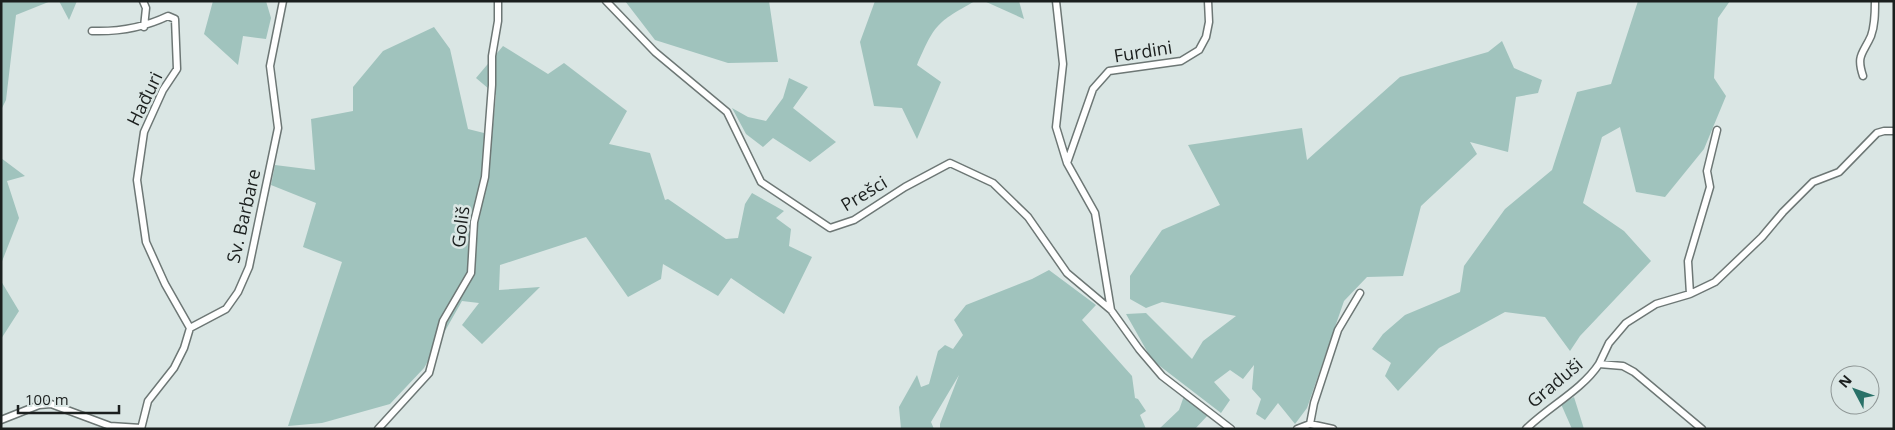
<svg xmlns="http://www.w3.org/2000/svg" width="1895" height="430" font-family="'Open Sans',sans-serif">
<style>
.green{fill:#a0c3bd}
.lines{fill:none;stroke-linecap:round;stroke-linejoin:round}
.minor-casing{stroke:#6d7775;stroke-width:9}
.minor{stroke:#fff;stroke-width:6}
.labels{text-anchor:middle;stroke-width:5;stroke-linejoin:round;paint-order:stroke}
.street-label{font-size:18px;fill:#1b1f1e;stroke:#dae6e4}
</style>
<rect width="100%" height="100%" fill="#dae6e4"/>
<path class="green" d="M1 1H51L16 15 6 100 1 110Z
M59 1H77L69 20Z
M213 1H266L271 18 266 39 243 36 238 65 204 34Z
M625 1H769L778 62 728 63 655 40Z
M875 1H975C936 23 935 24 917 65L941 82 917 139 902 108 874 106 860 42Z
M984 1H1019L1024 19Z
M1638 1H1730L1718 18 1714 78 1726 96 1704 149 1665 197 1636 192 1620 127 1602 137 1583 203 1624 231 1651 261 1580 336 1570 351 1545 317 1505 312 1439 348 1398 391 1385 376 1391 363 1372 349 1383 334 1405 315 1460 292 1464 266 1505 209 1552 170 1577 92 1611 84Z
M434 27 450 49 468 129 492 135 496 95 476 78 503 46 548 74 564 63 627 111 609 144 650 153 665 200 668 199 726 239 738 238 745 204 752 193 784 211 776 218 791 229 789 246 812 257 784 314 731 278 718 296 663 264 661 279 628 297 586 237 500 265 499 290 540 287 482 344 462 325 479 303 462 301 424 368 390 404 322 423 288 426 342 262 303 247 316 203 271 185 275 165 315 170 311 119 353 111V87L383 51Z
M1502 41 1514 68 1542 80 1538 93 1516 97 1508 152 1470 142 1477 154 1421 206 1403 276 1367 277 1344 301 1307 408 1295 424 1278 403 1265 420 1256 414 1261 399 1252 389 1254 365 1243 379 1230 370 1214 382 1230 400 1221 413 1152 360 1126 314 1146 313 1192 359 1203 341 1236 316 1162 302 1146 308 1130 299V276L1162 230 1220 205 1188 145 1302 128 1307 160 1400 77 1488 52Z
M789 78 808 87 793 108 836 142 810 162 773 138 763 147 746 134 732 108 748 117 766 121 783 98Z
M1 158 25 176 7 181 19 218 1 264Z
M1049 270 1096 305 1082 320 1132 376 1135 398 1138 399 1146 411 1140 415 1146 429H940V424L959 375 931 422 934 429H901L899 407 917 375 921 387 929 384 938 351 945 345 953 349 963 335 954 320 966 305 1032 279Z
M1 281 19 311 1 339Z
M1184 396 1209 414 1195 429H1159L1179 410Z
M1574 397 1584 429H1572L1561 404Z"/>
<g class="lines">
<defs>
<path id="minor" d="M143 1 146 8 144 27
M606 1 655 52 727 112 761 182 830 228 854 220 905 187 950 163 993 183 1028 217 1067 273 1111 310 1139 349 1162 376 1231 429
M1056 1 1063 64 1056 127 1067 163 1095 213 1111 310
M92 31C120 32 143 28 168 16L175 19 177 69 163 90 144 132 137 180 146 242 165 284 190 328
M1863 76C1856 55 1863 54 1871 36 1875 25 1875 13 1875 1
M1067 163 1093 89 1109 71 1181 61 1199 50 1206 37 1209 22 1208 1
M1690 294 1688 261 1710 187 1707 171 1717 130
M1599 364 1609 343 1626 323 1656 304 1690 294 1715 282 1762 237 1783 212 1813 182 1839 172 1877 133 1884 131H1894
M1 420 39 405 51 404 110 426 141 428
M1310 424 1314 403 1338 330 1360 293
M141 429 148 401 174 368 184 348 190 328 226 309 238 292 249 267 278 128 270 66 283 1
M378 429 429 373 443 321 471 273 474 222 485 177 492 85V56L498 21V1
M1297 429 1310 424 1333 429
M1526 429C1548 407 1582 390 1599 364L1623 366 1634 372 1702 429"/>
</defs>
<use href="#minor" class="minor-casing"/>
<use href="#minor" class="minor"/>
</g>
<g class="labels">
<g class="street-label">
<text transform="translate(1143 52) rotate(-9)" y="6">Furdini</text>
<text transform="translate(145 99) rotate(-64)" y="6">Hađuri</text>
<text transform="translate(864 194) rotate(-31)" y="6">Prešci</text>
<text transform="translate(244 216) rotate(-77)" y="6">Sv. Barbare</text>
<text transform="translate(461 227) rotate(-83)" y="6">Goliš</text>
<text transform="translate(1555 383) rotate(-40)" y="6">Graduši</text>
</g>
</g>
<rect width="1895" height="430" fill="none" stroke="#1b1f1e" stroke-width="5"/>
<g transform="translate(1855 390) rotate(311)"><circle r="24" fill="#dae6e4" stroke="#8e9695"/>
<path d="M0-4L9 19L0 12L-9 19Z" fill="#297168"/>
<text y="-8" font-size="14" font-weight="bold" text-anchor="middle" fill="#1b1f1e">N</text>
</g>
<path d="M18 405v8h101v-8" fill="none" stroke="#1b1f1e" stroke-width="2.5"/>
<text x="25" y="405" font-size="15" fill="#1b1f1e" stroke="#dae6e4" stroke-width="4" paint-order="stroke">100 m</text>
</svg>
